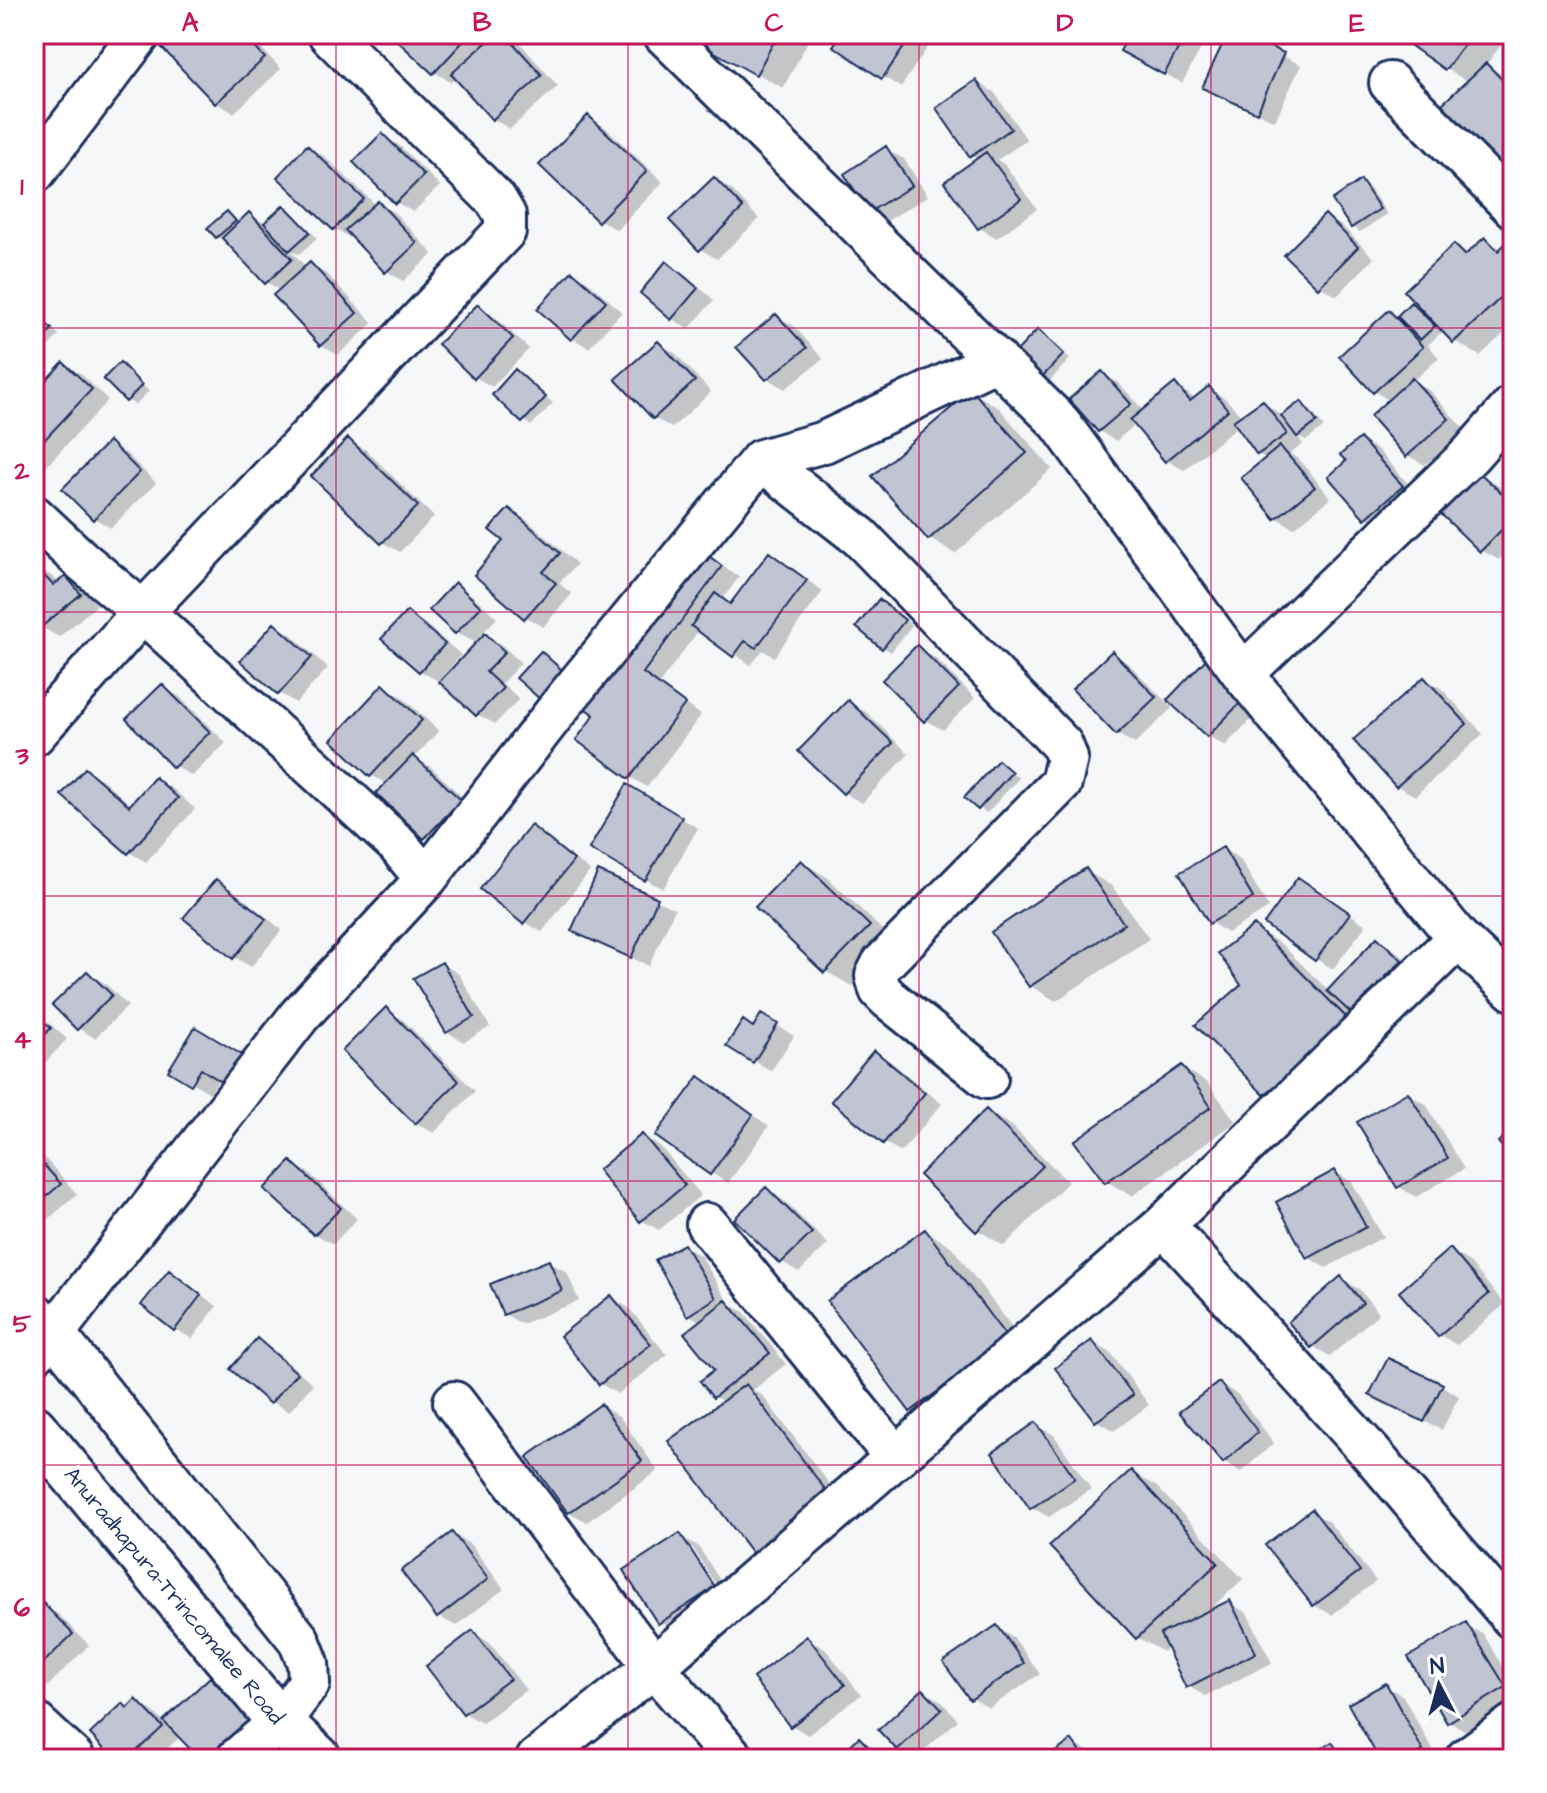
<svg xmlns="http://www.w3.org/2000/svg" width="1547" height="1793" font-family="'Architects Daughter',sans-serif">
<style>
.shadow{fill:#0003;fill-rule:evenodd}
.building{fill:#c0c4d3;stroke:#1b2f5e;stroke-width:2}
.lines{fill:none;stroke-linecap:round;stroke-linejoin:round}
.street-casing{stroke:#1b2f5e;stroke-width:46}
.highway-casing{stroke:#1b2f5e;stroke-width:50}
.street{stroke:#fff;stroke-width:40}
.highway{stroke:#fff;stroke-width:44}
.grid{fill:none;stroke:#c2185b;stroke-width:2;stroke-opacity:0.55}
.labels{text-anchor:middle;stroke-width:8;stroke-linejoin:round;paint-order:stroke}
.street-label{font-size:22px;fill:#1b2f5e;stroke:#fff}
.neatline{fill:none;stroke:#c2185b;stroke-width:3}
.grid-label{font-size:26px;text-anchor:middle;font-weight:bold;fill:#c2185b}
</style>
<rect width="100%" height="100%" fill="#f6f7f9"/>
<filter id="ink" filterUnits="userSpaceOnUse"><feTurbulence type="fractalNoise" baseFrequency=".0125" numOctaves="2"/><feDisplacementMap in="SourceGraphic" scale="16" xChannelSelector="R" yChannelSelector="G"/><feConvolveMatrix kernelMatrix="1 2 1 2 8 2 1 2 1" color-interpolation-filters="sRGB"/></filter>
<g filter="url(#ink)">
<path class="shadow" d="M152 34H248L281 69 234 113 216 103Z
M393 34H479L489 43 499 34H506L519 42 558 86 510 129 493 119 456 77 451 82 434 72Z
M708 34H812L783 88 729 58Z
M844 34H932L935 36 901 87 883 77Z
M1132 34H1209L1182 83 1140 60Z
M1229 34H1238L1301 65 1275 121 1222 97Z
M1410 34H1509L1486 65 1513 81V177L1469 82 1446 69Z
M977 82 994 92 1027 140 997 160 1004 164 1037 209 997 238 979 228V160L972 156Z
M588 117 605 127 663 182 617 230 600 220Z
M383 136 400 146 440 186 413 212 396 202Z
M308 147 325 157 376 205 378 203 395 213 433 254 403 281 386 271 354 237 352 239 335 229 280 177Z
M886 149 904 159 928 196 887 221 870 211Z
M714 180 732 190 759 219 717 259 700 249Z
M1361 183 1369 187 1387 214 1360 232 1352 227Z
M284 207 292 212 317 238 299 254 291 251 307 268 311 265 328 275 373 323 338 355 321 345 281 291 266 282 210 228 227 213 240 223 249 214 266 224Z
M1325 216 1342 226 1374 258 1337 296 1319 286Z
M1485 240 1502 249 1507 244 1513 247V325L1480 356 1454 341 1444 330 1428 345 1439 358 1413 381 1430 391 1465 430 1425 465 1407 455 1390 401 1374 391 1389 312 1398 317 1412 304 1425 312 1455 247 1469 255Z
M667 264 684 274 714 300 689 329 672 319Z
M572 273 590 283 622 312 589 348 572 338Z
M478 307 495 317 529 349 492 387 475 377Z
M34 312 59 335 38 357 34 355Z
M776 316 794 326 823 359 785 389 768 379Z
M1039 332 1070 359 1048 383 1040 378Z
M658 343 675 353 711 392 672 428 654 418Z
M63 364 81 374 108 400 40 473 34 470V396Z
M120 365 149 391 135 405 127 400Z
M515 371 553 403 531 426 494 395Z
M1102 373 1119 383 1144 411 1175 385 1196 399 1209 389 1226 399 1242 417 1263 402 1284 417 1301 404 1309 408 1324 427 1306 441 1297 435 1303 444 1290 454 1298 458 1331 498 1294 528 1277 518 1244 478 1267 459 1258 454 1238 426 1184 470 1166 460 1136 424 1116 441 1099 431Z
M972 392 999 408 1052 469 955 554 929 538Z
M349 440 366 450 434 517 400 552 382 542Z
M1361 440 1378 450 1419 496 1383 527 1366 517 1349 462Z
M109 444 127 454 156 483 111 528 94 518Z
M1480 475 1497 485 1513 500V545L1499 560 1481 550Z
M509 510 527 520 577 564 559 583 572 594 543 627 526 617 506 541Z
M697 549 739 577 722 600 732 605 769 554 823 591 774 657 763 650 751 665 699 630 659 684 701 715 647 787 630 777 597 715Z
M35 567 53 577 59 584 66 578 83 588 97 605 59 637 41 627 34 618Z
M455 585 472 595 497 618 474 642 456 632Z
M888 606 912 625 891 652 883 647Z
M407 613 424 623 461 655 438 681 420 671 384 639Z
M275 625 292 635 328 668 296 703 279 693Z
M486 636 503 646 521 663 502 683 519 699 495 724 477 714Z
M918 648 935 658 975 698 943 730 925 720Z
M541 654 558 664 581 684 559 708Z
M1112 654 1129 664 1172 708 1135 744 1117 734Z
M1210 658 1265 705 1225 746 1208 736Z
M1425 679 1442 689 1483 734 1415 796 1397 786Z
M383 686 401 696 439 731 414 758 431 767 477 811 442 847 425 837 387 784 371 775Z
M162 687 180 697 226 743 192 776 175 766Z
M848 702 866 712 909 754 862 803 844 793Z
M999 763 1019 778 987 813 967 798Z
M85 770 103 780 132 806 156 779 173 789 195 809 146 862 129 852Z
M627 787 698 828 663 889 591 849Z
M531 828 548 838 590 871 542 932 524 922Z
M1223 849 1240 859 1269 908 1227 933 1210 922Z
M801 862 827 877 895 942 852 986 825 971Z
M1086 871 1112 886 1149 939 1056 1001 1030 986Z
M599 874 675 909 649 966 573 930Z
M1299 879 1366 925 1333 969 1316 959Z
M217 881 234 891 282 930 251 967 234 957Z
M1254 928 1280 943 1329 991 1378 940 1395 950 1418 971 1370 1022 1350 1010 1377 1038 1292 1109 1265 1094 1243 986Z
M442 964 459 974 490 1027 464 1042 447 1032Z
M87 973 105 983 128 1006 95 1038 78 1028Z
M34 1010 67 1039 34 1075Z
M386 1010 403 1020 475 1091 434 1133 416 1123Z
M762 1016 794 1036 771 1071 729 1045 754 1029Z
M196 1029 220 1078 210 1093 171 1070Z
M874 1053 891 1062 942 1104 901 1152 884 1142Z
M1182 1068 1208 1083 1236 1122 1132 1196 1106 1181Z
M699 1078 769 1126 728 1183 711 1173Z
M1408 1094 1426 1104 1464 1169 1416 1197 1399 1187Z
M986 1111 1012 1126 1068 1182 1004 1246 978 1230Z
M643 1136 660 1146 701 1195 659 1230 641 1220Z
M34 1146 77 1194 34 1232Z
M291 1163 309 1173 357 1219 333 1244 315 1234 267 1189Z
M1335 1172 1352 1182 1383 1237 1326 1268 1309 1258Z
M766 1190 783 1200 828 1244 799 1272 782 1262Z
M925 1231 951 1246 1033 1355 937 1426 911 1411Z
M684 1246 701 1256 729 1303 744 1312 786 1364 753 1390 763 1396 849 1510 774 1565 724 1402 715 1397 717 1370 701 1322 688 1314Z
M1450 1251 1468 1261 1505 1304 1457 1345 1440 1335Z
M549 1262 567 1272 579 1301 522 1324 504 1314Z
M169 1272 217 1306 192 1339 175 1329Z
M1341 1279 1359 1289 1379 1313 1330 1356 1312 1346Z
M612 1298 629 1308 667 1355 618 1394 601 1384 563 1337Z
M258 1341 275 1351 313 1384 289 1412 272 1402Z
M1092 1342 1110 1352 1149 1405 1114 1431 1097 1421Z
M1219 1384 1237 1394 1274 1443 1241 1472 1224 1462Z
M1442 1386 1459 1396 1442 1430 1389 1404Z
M601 1406 619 1416 658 1471 587 1522 569 1512Z
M1036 1425 1054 1435 1091 1489 1049 1517 1031 1507Z
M1131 1472 1157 1487 1243 1579 1206 1613 1230 1603 1247 1613 1272 1663 1205 1696 1188 1686 1168 1648 1163 1652 1137 1637Z
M1312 1512 1329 1522 1376 1581 1332 1615 1314 1605Z
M453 1534 470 1544 504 1589 456 1626 438 1616Z
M680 1536 698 1546 731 1597 677 1632 660 1622ZM687 1547H692L722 1594 719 1596Z
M42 1605 59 1615 89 1645 42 1692 34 1687V1612Z
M1466 1625 1484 1635 1513 1683V1703L1466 1731 1449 1721Z
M997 1628 1014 1638 1040 1674 989 1708 972 1698Z
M473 1633 490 1643 526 1690 482 1723 464 1713Z
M807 1638 825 1648 861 1695 808 1735 791 1725Z
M210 1679 228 1689 267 1731 238 1759H203L181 1736 156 1759H116L123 1706 129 1709 136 1702 154 1712 164 1723Z
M1386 1686 1403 1696 1438 1759H1381Z
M924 1691 941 1701 958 1720 915 1759 898 1749Z
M859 1739 877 1749 886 1759H839Z
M1072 1742 1089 1752 1094 1759H1049Z
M1332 1745 1340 1749 1346 1759H1310Z"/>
<path class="building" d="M149 34H242L265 58 215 104Z
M390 34H470L433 74Z
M496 34H505L542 75 492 120 451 74Z
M706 34H778L756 75 700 44Z
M842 34H913L882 79 833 46Z
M1129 34H1186L1164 75 1120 51Z
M1227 34H1242L1284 53 1257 113 1202 88Z
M1408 34H1472L1445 70 1403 40Z
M1486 63 1513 91V180L1441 105Z
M976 80 1011 129 970 157 936 108Z
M588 115 647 171 598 222 539 165Z
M382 133 424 175 395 204 353 162Z
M307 145 364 199 333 230 277 177Z
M886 146 912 186 869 212 844 174Z
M986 152 1021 199 978 229 944 182Z
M714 177 743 208 699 251 669 220Z
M1361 180 1380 209 1351 228 1332 200Z
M378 201 417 243 385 273 345 230Z
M284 205 310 232 289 251 264 223Z
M227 211 236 221 216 238 207 228Z
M249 212 292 259 265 284 222 238Z
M1325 214 1358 247 1318 288 1284 255Z
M1485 237 1498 251 1507 242 1513 248V286L1453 343 1404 291 1454 244 1465 255Z
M666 261 698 288 671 320 640 293Z
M310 262 357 313 320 346 273 295Z
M572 271 606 301 571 340 537 309Z
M1411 302 1435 326 1420 340 1397 316Z
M478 304 513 338 474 379 438 344Z
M1389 310 1423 347 1373 393 1339 356Z
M34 312 52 329 34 349Z
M776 314 807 348 766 380 736 347Z
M1038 329 1064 354 1039 380 1013 355Z
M658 341 695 381 653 419 615 379Z
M63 362 92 389 34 451V393Z
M120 362 142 385 126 402 103 379Z
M515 369 546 397 522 423 492 395Z
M1102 371 1131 404 1098 432 1069 399Z
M1412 378 1449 419 1406 457 1370 416Z
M1175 383 1190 401 1209 386 1228 410 1165 462 1130 420Z
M972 390 1027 453 928 540 872 476Z
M1263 400 1287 434 1257 455 1233 421Z
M1301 401 1317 422 1297 437 1281 416Z
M348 438 418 506 381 544 311 476Z
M1360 438 1403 486 1365 519 1328 477 1346 461 1340 455Z
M109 441 140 472 93 520 62 489Z
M1280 446 1315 487 1275 519 1241 478Z
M1480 473 1513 504V518L1480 552 1440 513Z
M509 508 560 553 543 572 556 583 524 619 474 575 503 541 489 530Z
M696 546 722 566 643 673 685 704 629 779 576 740 594 715 579 704Z
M769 552 807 580 756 648 745 641 733 657 691 626 715 593 730 604Z
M34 565 53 585 66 576 81 594 40 628 34 621Z
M455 582 481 607 455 634 429 610Z
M879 599 905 620 882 649 856 627Z
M407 611 445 644 419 672 381 639Z
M274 623 312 657 278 695 240 661Z
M485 633 505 652 486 672 503 688 476 716 439 682Z
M917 645 959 687 924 722 882 680Z
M541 651 565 673 541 700 516 678Z
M1112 651 1156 697 1116 735 1072 689Z
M1209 656 1249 694 1207 737 1167 700Z
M1424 677 1467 724 1396 787 1353 740Z
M162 684 210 732 173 768 126 719Z
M383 684 422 720 370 777 331 740Z
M848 700 893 743 843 794 798 751Z
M413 755 461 800 424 839 376 793Z
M998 760 1012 772 978 810 964 798Z
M85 768 129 806 155 777 178 798 128 854 61 795Z
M627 784 682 817 645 881 589 849Z
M531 825 574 860 523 924 480 889Z
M1223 847 1253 898 1209 924 1179 873Z
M801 860 870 926 824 973 755 907Z
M1086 868 1124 924 1029 987 991 932Z
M598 871 658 898 631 958 571 931Z
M1298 877 1350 913 1315 961 1264 924Z
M216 879 266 919 233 959 183 918Z
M1254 925 1352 1023 1264 1095 1195 1025 1241 985 1218 953Z
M1377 937 1402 960 1351 1013 1327 991Z
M442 962 474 1017 446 1033 413 978Z
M87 971 112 995 77 1030 52 1005Z
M386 1007 459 1081 415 1124 342 1051Z
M34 1013 51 1028 34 1047Z
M761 1014 778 1024 753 1063 726 1046 743 1020 753 1027Z
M195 1027 244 1056 227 1085 201 1069 191 1085 168 1071Z
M874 1050 925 1093 883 1144 831 1101Z
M1182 1065 1211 1107 1105 1183 1074 1141Z
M699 1076 753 1115 710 1175 655 1136Z
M1408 1092 1448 1158 1397 1188 1357 1122Z
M986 1109 1043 1166 976 1232 919 1175Z
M1513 1128V1159L1498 1142Z
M642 1134 685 1185 640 1222 598 1170Z
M34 1154 61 1184 34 1207Z
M291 1161 341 1208 314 1235 264 1189Z
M1335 1170 1366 1227 1307 1259 1276 1202Z
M766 1187 812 1233 780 1264 734 1219Z
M925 1229 1008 1339 910 1412 827 1301Z
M684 1244 716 1298 687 1316 655 1260Z
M1450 1248 1489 1294 1438 1337 1399 1292Z
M549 1260 562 1291 503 1315 490 1284Z
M169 1270 201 1295 174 1331 141 1305Z
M1341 1276 1363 1303 1311 1348 1288 1322Z
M611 1295 651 1344 599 1385 560 1336Z
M726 1300 770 1353 713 1398 700 1381 714 1370 684 1333Z
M257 1338 297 1373 270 1404 230 1369Z
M1092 1340 1133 1395 1095 1422 1055 1368Z
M1388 1358 1443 1384 1424 1422 1369 1395Z
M1219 1382 1258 1432 1223 1463 1179 1412Z
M746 1384 833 1500 755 1557 668 1441Z
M601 1404 642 1461 568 1513 527 1457Z
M1036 1422 1075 1478 1030 1509 992 1453Z
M1131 1470 1218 1563 1136 1639 1049 1546Z
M1312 1509 1360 1571 1313 1606 1265 1545Z
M452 1532 488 1579 437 1618 401 1571Z
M680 1533 715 1587 658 1624 623 1570Z
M1230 1600 1256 1653 1186 1688 1160 1634Z
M42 1602 73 1634 34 1672V1610Z
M1466 1622 1506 1687 1447 1723 1408 1657Z
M997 1625 1024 1663 970 1700 943 1662Z
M473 1630 510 1679 463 1714 426 1666Z
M807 1636 845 1685 790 1727 753 1678Z
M210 1677 251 1720 211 1759H200L163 1721Z
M1386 1683 1423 1751 1409 1759H1379L1348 1704Z
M923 1689 942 1709 897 1750 878 1730Z
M136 1699 163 1727 128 1759H113L90 1734 123 1703 127 1708Z
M859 1737 880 1759H836Z
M1072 1740 1086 1759H1046Z
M1332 1742 1343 1759H1307V1758Z"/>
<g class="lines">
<defs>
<path id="street" d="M664 34 1059 422 1243 674 1458 938 1513 990
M1390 83 1513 207
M34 173 140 34
M761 460 860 537 1062 745 1067 758 1061 783 882 964 876 976 880 990 889 999 987 1078
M34 516 81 560 143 612 397 844 426 879
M1243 674 1470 455 1513 406
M34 735 143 612 505 231V215L496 200 329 34
M707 1224 895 1457
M1164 1225 1370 1452 1513 1619
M36 1315 54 1333 299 1640 308 1663 309 1683 280 1722 237 1759
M34 1353 54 1333 300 1015 426 879 564 701 761 460 824 442 997 360
M454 1402 654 1667 734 1759
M34 1722 74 1759
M537 1759 654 1667 1164 1225 1458 938
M1466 1759 1513 1725"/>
<path id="highway" d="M34 1428 280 1722 319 1759"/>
</defs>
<use href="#street" class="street-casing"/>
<use href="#highway" class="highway-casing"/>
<use href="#street" class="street"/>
<use href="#highway" class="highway"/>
</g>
</g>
<path class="grid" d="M336 34V1759M628 34V1759M919 34V1759M1211 34V1759M34 328H1513M34 612H1513M34 896H1513M34 1181H1513M34 1465H1513"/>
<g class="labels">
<g class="street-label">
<text transform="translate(175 1595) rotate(50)" y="8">Anuradhapura-Trincomalee Road</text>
</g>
</g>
<rect width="1547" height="1793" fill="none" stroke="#fff" stroke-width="88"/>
<g transform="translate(1439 1685) rotate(354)" stroke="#ffffff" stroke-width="6" paint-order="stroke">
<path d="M0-6L14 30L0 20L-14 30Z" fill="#1b2f5e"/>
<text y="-12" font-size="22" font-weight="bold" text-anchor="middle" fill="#1b2f5e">N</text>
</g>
<rect x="44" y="44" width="1459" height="1705" class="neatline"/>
<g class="grid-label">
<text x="190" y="31">A</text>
<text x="482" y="31">B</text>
<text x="774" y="31">C</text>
<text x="1065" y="31">D</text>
<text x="1357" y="31">E</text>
<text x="22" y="195">1</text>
<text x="22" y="479">2</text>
<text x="22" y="764">3</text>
<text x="22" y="1048">4</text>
<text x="22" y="1332">5</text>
<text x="22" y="1616">6</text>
</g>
</svg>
